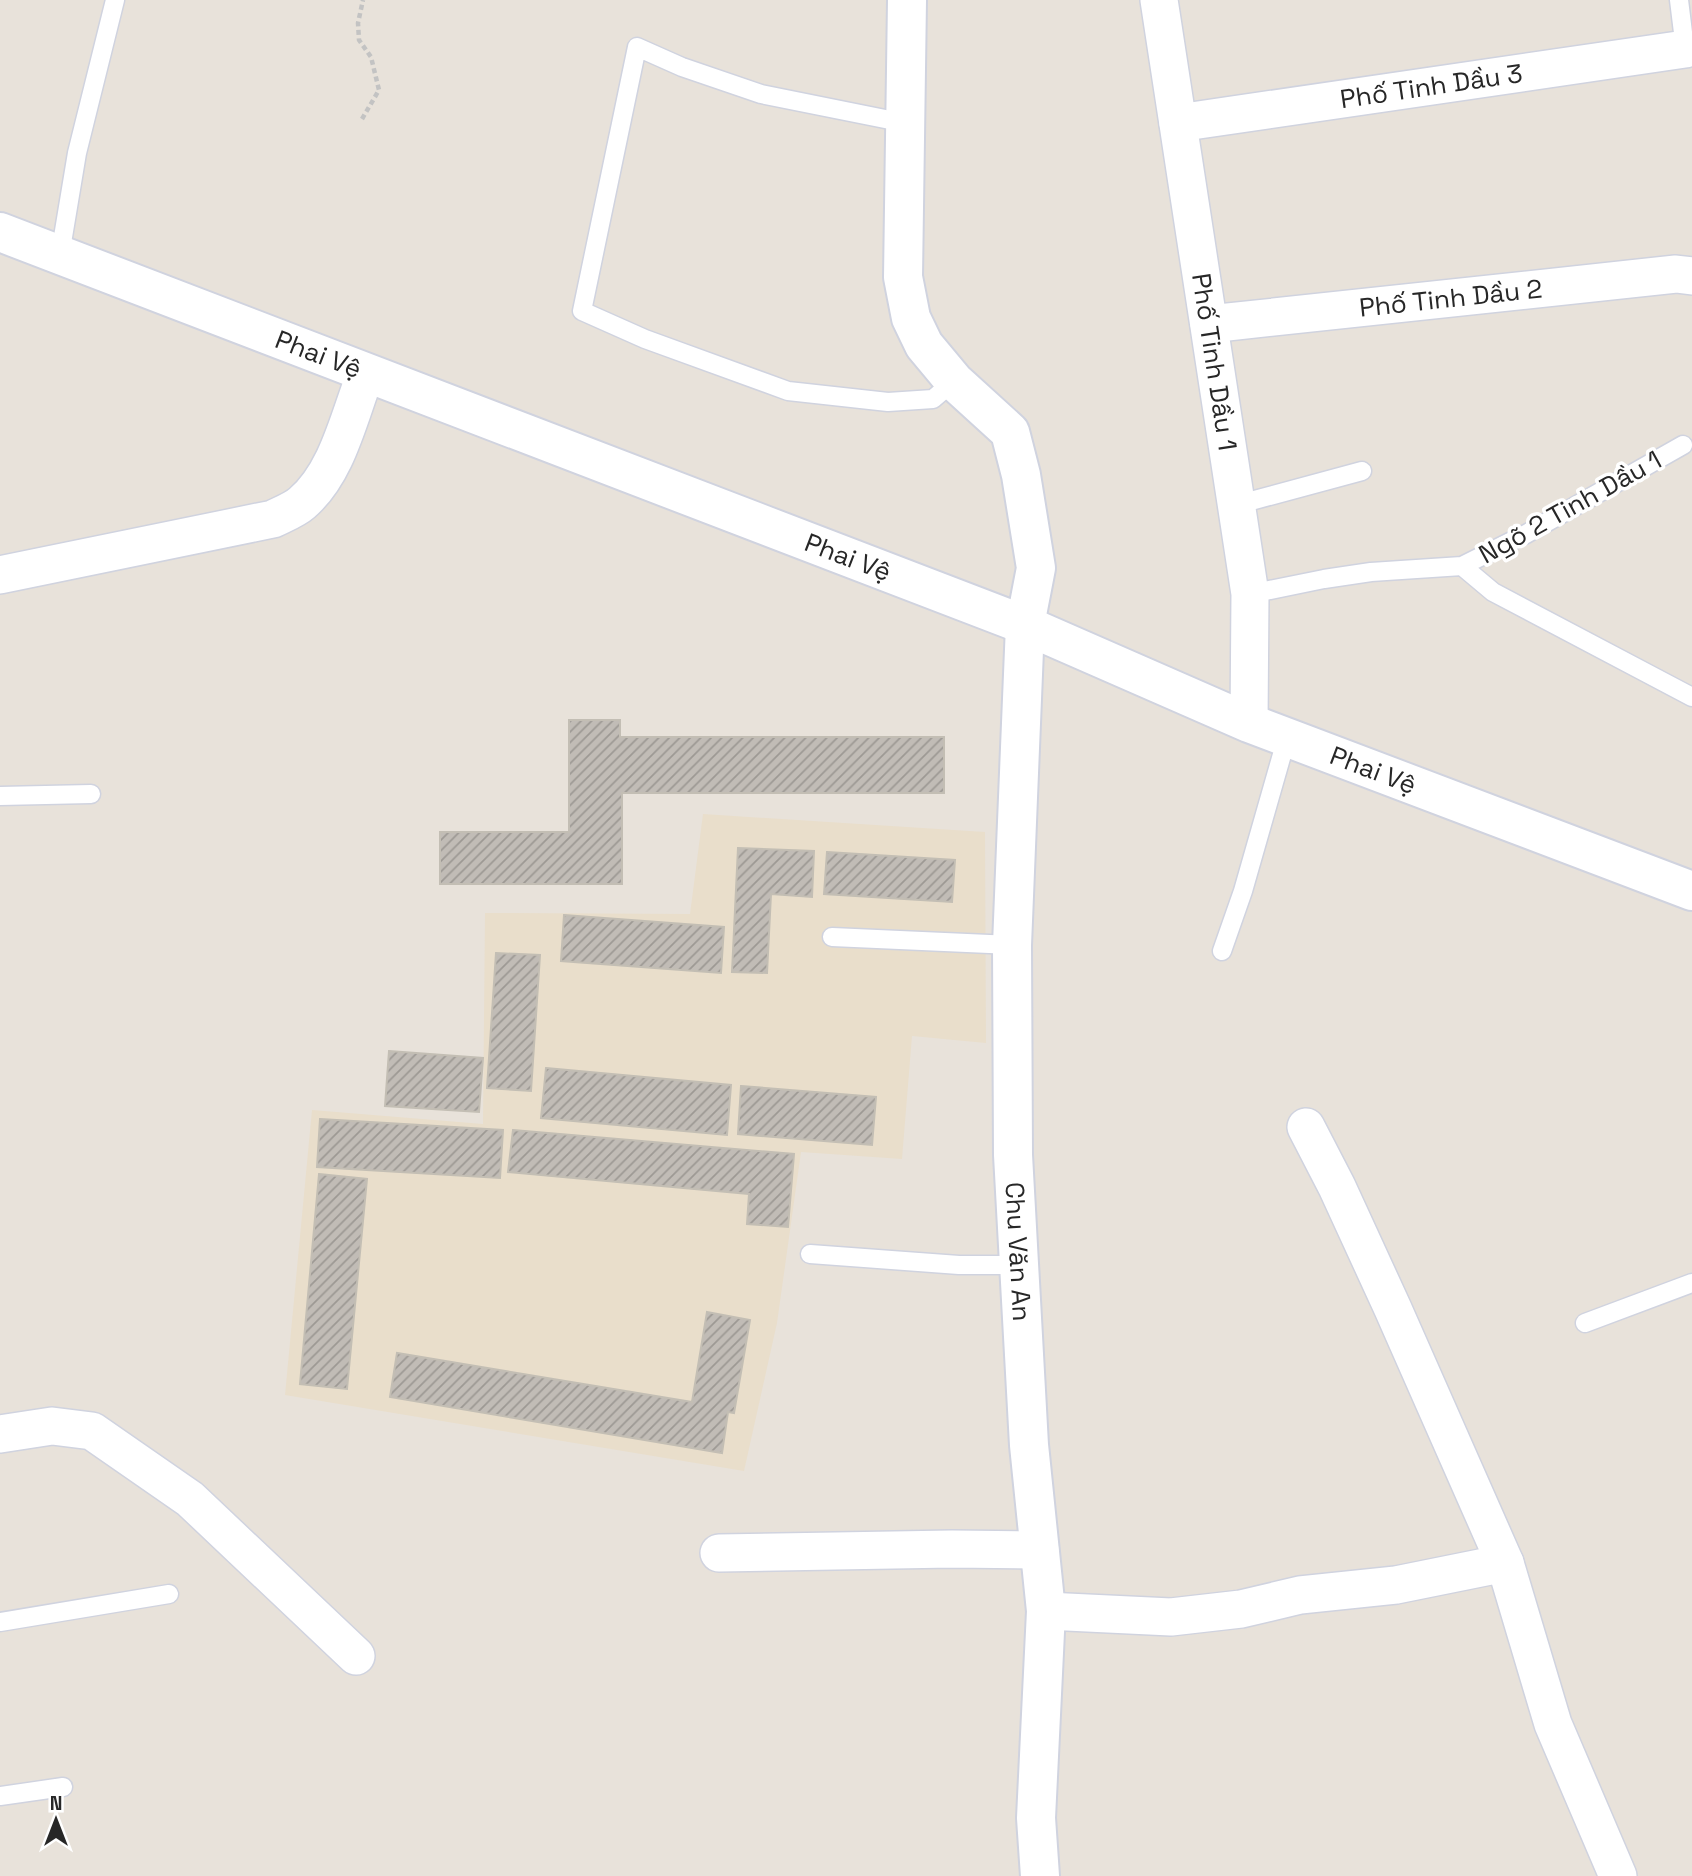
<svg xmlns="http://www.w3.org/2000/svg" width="1692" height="1876" font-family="'Space Grotesk',sans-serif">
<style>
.education{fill:#e9decb}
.building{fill:url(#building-hatch);stroke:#c3beb4;stroke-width:2}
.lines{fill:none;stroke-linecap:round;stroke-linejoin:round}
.service-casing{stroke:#d0d3df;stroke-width:21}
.minor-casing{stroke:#d0d3df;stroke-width:40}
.tertiary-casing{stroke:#d0d3df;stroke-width:42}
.path{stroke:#c3c3c3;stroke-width:4.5;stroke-dasharray:5 3.5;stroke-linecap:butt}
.service{stroke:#fff;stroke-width:18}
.minor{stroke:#fff;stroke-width:37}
.tertiary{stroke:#fff;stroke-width:38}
.labels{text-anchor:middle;stroke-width:7;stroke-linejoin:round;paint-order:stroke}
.street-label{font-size:26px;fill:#272727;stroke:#fff}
</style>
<defs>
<pattern id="building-hatch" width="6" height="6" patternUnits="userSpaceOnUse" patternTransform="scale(1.75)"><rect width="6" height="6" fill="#c1bcb6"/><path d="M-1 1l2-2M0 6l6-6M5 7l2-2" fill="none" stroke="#9d9994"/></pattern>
</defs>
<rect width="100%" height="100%" fill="#e8e2da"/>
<path class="education" d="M703 814 985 832 986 1043 912 1036 902 1159 801 1152 777 1323 744 1471 285 1395 312 1110 483 1124 485 913 690 914Z"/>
<path class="building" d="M569 720H620V737H944V793H622V884H440V832H569Z
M738 848 814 851 812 897 771 894 767 973 732 972Z
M827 852 955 860 952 902 824 894Z
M564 915 724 927 721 973 561 961Z
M496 953 540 955 531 1091 487 1088Z
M389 1051 483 1058 479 1112 385 1106Z
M546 1068 731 1085 727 1135 541 1118Z
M741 1086 876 1097 872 1145 738 1134Z
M320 1119 503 1130 500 1178 317 1167Z
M513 1130 794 1154 788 1227 747 1224 749 1194 508 1172Z
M319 1174 367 1179 347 1389 300 1384Z
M707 1312 750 1320 734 1413 728 1412 722 1453 390 1397 397 1353 692 1402Z"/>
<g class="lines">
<defs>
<path id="service" d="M1679 0 1685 49
M905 123 761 94 682 67 637 47 582 311 645 339 788 391 888 402 933 399 954 381
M60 255 77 153 115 0
M1236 505 1362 471
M1462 566 1493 592 1692 697
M1250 594 1324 579 1371 572 1462 566 1526 534 1683 445
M0 796 91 794
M832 937 1012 945
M1222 951 1243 891 1287 737
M810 1254 959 1265H1020
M1585 1323 1692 1283
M0 1622 169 1594
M0 1796 63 1787"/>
<g id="minor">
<path id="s1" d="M1159 0 1250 594 1249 723"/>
<path id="s2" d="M1178 123 1685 49"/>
<path id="s3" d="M1209 324 1676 274 1692 276"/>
<path d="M0 575 273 519C283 514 294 510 302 503 338 472 349 416 366 373"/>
<path d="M1306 1127 1337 1187 1393 1309 1505 1563 1553 1724 1618 1876"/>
<path d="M0 1434 52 1426 92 1431 190 1499 356 1656"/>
<path d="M719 1553 952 1549 1040 1550"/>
<path d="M1046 1611 1171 1617 1241 1609 1300 1595 1396 1585 1505 1563"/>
</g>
<g id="tertiary">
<path id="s4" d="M907 0 903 277 911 318 924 345 954 381 1010 432 1021 475 1036 568 1025 625 1012 945 1013 1155 1029 1445 1046 1611 1036 1818 1040 1876"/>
<path id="s5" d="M0 232 1025 625 1249 723 1692 891"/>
</g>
</defs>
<use href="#service" class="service-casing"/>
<use href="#minor" class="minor-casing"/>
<use href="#tertiary" class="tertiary-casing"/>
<path class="path" d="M362 119 379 90 371 57 359 40 358 23 363 0"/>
<use href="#service" class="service"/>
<use href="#minor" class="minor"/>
<use href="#tertiary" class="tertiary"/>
</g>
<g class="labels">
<g class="street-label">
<text dy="9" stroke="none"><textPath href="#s2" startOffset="256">Phố Tinh Dầu 3</textPath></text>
<text dy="9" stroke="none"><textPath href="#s3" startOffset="243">Phố Tinh Dầu 2</textPath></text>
<text dy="9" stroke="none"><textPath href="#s5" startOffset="341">Phai Vệ</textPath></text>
<text dy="9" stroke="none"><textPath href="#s1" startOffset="366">Phố Tinh Dầu 1</textPath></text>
<text transform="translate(1570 507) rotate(-29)" y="9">Ngõ 2 Tinh Dầu 1</text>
<text dy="9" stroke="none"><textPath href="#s5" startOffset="908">Phai Vệ</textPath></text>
<text dy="9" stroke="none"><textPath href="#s5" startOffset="1475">Phai Vệ</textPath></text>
<text dy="9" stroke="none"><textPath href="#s4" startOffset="1295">Chu Văn An</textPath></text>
</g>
</g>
<g transform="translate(56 1820)" stroke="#ffffff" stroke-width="5" paint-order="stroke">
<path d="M0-5L12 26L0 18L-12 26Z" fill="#272727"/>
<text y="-10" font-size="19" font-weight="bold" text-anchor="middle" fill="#272727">N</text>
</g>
</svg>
